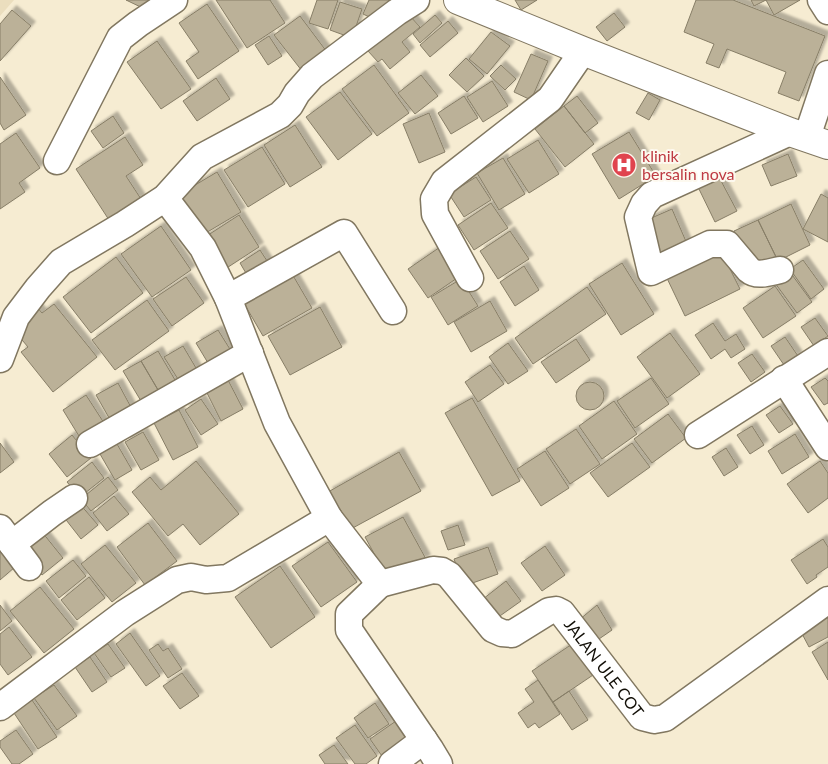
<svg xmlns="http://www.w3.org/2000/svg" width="828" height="764" font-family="Lato,sans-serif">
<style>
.built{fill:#ebdebe}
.building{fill:#bbb198;stroke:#877e67;filter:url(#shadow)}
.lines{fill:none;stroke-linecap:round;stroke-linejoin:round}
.minor-casing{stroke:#817760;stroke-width:29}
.major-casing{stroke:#817760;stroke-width:30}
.minor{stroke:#fff;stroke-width:26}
.major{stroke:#fff;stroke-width:28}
.labels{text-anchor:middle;stroke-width:4;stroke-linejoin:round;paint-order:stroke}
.health-label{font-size:16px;fill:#be3a42;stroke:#fdf9ef;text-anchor:start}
.street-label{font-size:16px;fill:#110e06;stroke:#fdf9ef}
</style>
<defs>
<filter id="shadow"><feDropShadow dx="4.5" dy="-4.5" stdDeviation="1" flood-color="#0004"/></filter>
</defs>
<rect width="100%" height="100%" fill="#f6ecd2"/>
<path class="built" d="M0 0H14L0 16Z"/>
<path class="building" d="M126 0H154L149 11Z
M216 0H270L285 23 247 48Z
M317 0H338L328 29 309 23Z
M369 0H389L380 22 363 14Z
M515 0H537L521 10Z
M696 0H733L825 36 799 101 778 93 786 72 727 49 719 68 706 63 714 44 684 32Z
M751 0H800L774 15 766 0 754 6Z
M340 2 362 9 352 38 330 30Z
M207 4 239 51 198 79 186 61 199 52 179 23Z
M12 10 31 26 0 61V24Z
M614 13 625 27 607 41 596 27Z
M435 15 442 23 420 43 413 34Z
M300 16 327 52 302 71 274 35Z
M410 16 420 27 402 42 410 52 390 69 382 59 378 62 368 51Z
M448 21 458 33 430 57 420 45Z
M491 32 510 46 487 74 469 59Z
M269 36 282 56 268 65 255 45Z
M157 41 191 89 161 109 127 62Z
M531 54 548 61 531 100 514 92Z
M466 58 484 76 467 92 449 75Z
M374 65 409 113 377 136 342 89Z
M501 65 516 79 505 90 490 76Z
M421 75 438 96 415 114 398 93Z
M0 77 26 115 4 130 0 123Z
M216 78 230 99 197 121 183 101Z
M492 81 508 106 483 122 467 97Z
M340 92 372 134 338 160 306 117Z
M648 93 660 100 649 120 636 113Z
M464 96 478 118 451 134 438 113Z
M577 96 598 123 585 133 564 106Z
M564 106 594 144 565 167 535 129Z
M429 113 445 152 419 163 403 124Z
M113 116 124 133 103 148 91 131Z
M295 125 322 167 290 187 264 145Z
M629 132 656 176 619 199 592 154Z
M16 133 40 168 19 183 25 192 0 209V144Z
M125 137 143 165 126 176 141 199 109 220 76 169Z
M538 140 559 174 529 193 507 159Z
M262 147 285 184 248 207 224 170Z
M788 154 797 176 771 186 762 165Z
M503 158 525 194 499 210 477 173Z
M217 172 241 212 199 237 175 197Z
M476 177 491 200 464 217 449 194Z
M719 177 737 211 715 222 698 187Z
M821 194 828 198V242L803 229Z
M491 203 508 228 474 250 458 225Z
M791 204 810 245 778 261 758 220Z
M672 209 688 246 657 260 640 223Z
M239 215 259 247 222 271 202 239Z
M758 220 778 261 754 272 734 231Z
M161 226 191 270 152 297 121 254Z
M510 231 529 259 498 279 480 251Z
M443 245 463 274 428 298 408 269Z
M718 245 740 289 685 316 664 272Z
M260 250 271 267 250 280 240 263Z
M116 257 143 293 91 333 63 297Z
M803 260 824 289 811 299 790 269Z
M622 263 654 314 621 335 589 284Z
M524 266 539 290 515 306 500 282Z
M291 272 312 308 263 336 242 300Z
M790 272 812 302 797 313 775 283Z
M186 277 204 303 172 326 153 299Z
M461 279 478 306 448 325 431 297Z
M775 286 796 316 763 338 743 308Z
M587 287 606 314 533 364 515 338Z
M147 300 169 331 115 370 92 340Z
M490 301 507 331 471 352 454 322Z
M54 304 97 357 53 392 21 352 28 347 17 334 37 307 42 313Z
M320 307 342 347 290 375 268 336Z
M815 318 828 336 814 346 801 327Z
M713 323 725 341 736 334 745 349 731 358 725 349 711 359 695 335Z
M218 330 233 354 211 368 196 343Z
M670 333 700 374 667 398 637 357Z
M785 337 798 356 784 365 771 346Z
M576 339 590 360 556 383 541 362Z
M508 343 528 371 508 384 489 357Z
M183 346 199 373 181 384 164 357Z
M158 351 178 385 161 395 141 361Z
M752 354 765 372 751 382 738 363Z
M141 361 161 395 144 406 123 371Z
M490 365 504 384 478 402 465 382Z
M651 378 669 404 635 428 617 401Z
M825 378 828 381V403L824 405 811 387Z
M228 380 243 409 221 421 206 391Z
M576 396a14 14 0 1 1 28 0a14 14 0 1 1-28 0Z
M118 383 133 411 112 423 96 395Z
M86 395 106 426 82 441 63 410Z
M472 398 520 481 492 496 445 413Z
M201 399 218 424 201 435 185 410Z
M614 401 637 434 602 459 579 426Z
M780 406 793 424 779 433 766 415Z
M179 410 198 447 173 460 154 423Z
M668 414 686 438 652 463 634 439Z
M752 426 764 445 750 454 737 435Z
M576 429 600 464 570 484 546 449Z
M143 432 159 460 141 470 125 442Z
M795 434 809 457 782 474 768 451Z
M72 435 91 458 67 477 49 454Z
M0 443 14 462 0 473Z
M632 443 650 467 608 497 590 473Z
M117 444 132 470 115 480 100 454Z
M726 448 738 467 724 476 712 457Z
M545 451 569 488 541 506 517 469Z
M399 452 421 491 349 530 328 492Z
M196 461 239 514 200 545 183 524 168 536 132 492 150 477 161 490Z
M820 461 828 473V498L808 513 787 484Z
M92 462 104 478 80 497 67 482Z
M108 477 118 490 91 511 81 499Z
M114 496 129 514 107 531 93 513Z
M79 503 98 525 81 539 63 516Z
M403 517 426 559 388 579 365 537Z
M148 523 177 561 145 585 117 547Z
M458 525 465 545 448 550 441 531Z
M38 527 63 558 42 575 17 543Z
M823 539 828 547V567L816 575 817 577 807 584 791 560Z
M328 542 357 582 321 607 292 566Z
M105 545 136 583 112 602 81 564Z
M545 546 565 575 542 591 521 563Z
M488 547 498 574 464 586 454 559Z
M0 548 15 567 0 580Z
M73 560 86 576 59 598 46 581Z
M280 566 315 617 271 648 235 597Z
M89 577 105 598 77 620 61 600Z
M506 581 521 601 497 618 483 599Z
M40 587 74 629 44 653 10 611Z
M0 605 12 621 0 631Z
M597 605 612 630 599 639 579 620Z
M826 615 828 619V637L809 647 800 630Z
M9 627 32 657 8 675 0 664V634Z
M130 633 160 676 146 686 116 644Z
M575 642 596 673 553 702 532 671Z
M828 642V680L812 652Z
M108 644 125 668 111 677 94 653Z
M158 644 163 651 168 648 182 669 168 678 149 650Z
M90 657 107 682 92 692 75 667Z
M182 673 199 696 180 709 163 686Z
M538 680 560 714 539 728 535 723 528 728 518 713 534 702 525 689Z
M54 685 77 716 57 730 34 698Z
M569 691 588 720 572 730 553 702Z
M32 700 57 737 38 749 14 713Z
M375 703 389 724 368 738 354 718Z
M396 721 410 740 384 759 370 739Z
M355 725 377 756 366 764H355L336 738Z
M16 730 33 754 19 764H12L0 747V741Z
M334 745 348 764H325L319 755Z"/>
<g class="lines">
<defs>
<g id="minor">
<path d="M821 0 828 11"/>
<path d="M807 137 828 74"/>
<path d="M57 161 120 38 138 24 174 0"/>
<path d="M165 198 203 248 228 298 277 423 329 518 380 584"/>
<path d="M780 270C770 272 757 277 749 270L727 244H710L651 272 638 217 644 204 652 195 790 132"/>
<path d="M470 278 435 214 434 199 444 182 550 99 583 51"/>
<path d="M228 298 344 233 393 311"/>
<path d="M0 359 16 317 38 288 61 262 125 224 165 198 202 157 280 115 290 105 297 93 312 76 397 12 416 0"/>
<path d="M784 379 828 447"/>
<path d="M698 435 828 352"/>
<path d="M90 444 250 353"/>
<path d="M0 528 29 567"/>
<path d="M12 544 52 513 74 498"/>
<path id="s1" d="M380 584 433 570 442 571 449 575 493 629 502 633 512 634 549 611 556 610 562 613 642 717 654 720 665 718 828 600"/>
<path d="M380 584 349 614V630L430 749 439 764"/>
<path d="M0 707 125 613 177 580 191 577 206 580 228 578 329 518"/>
<path d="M392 764 424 740"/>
</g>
<path id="major" d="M458 0 583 51 790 132 828 145"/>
</defs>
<use href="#minor" class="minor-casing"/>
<use href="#major" class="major-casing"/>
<use href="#minor" class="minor"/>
<use href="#major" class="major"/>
</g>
<defs>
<symbol id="hospital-disc" viewBox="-11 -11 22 22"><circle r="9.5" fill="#e0444e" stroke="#fdf9ef"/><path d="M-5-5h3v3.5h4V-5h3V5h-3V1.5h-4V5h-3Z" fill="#fff"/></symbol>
</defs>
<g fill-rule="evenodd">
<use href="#hospital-disc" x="610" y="151" width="28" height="28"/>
</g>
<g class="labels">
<g class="health-label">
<text x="642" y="162">klinik<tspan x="642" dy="18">bersalin nova</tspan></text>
</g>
<g class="street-label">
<text dy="6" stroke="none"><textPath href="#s1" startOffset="288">JALAN ULE COT</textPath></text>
</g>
</g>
</svg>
